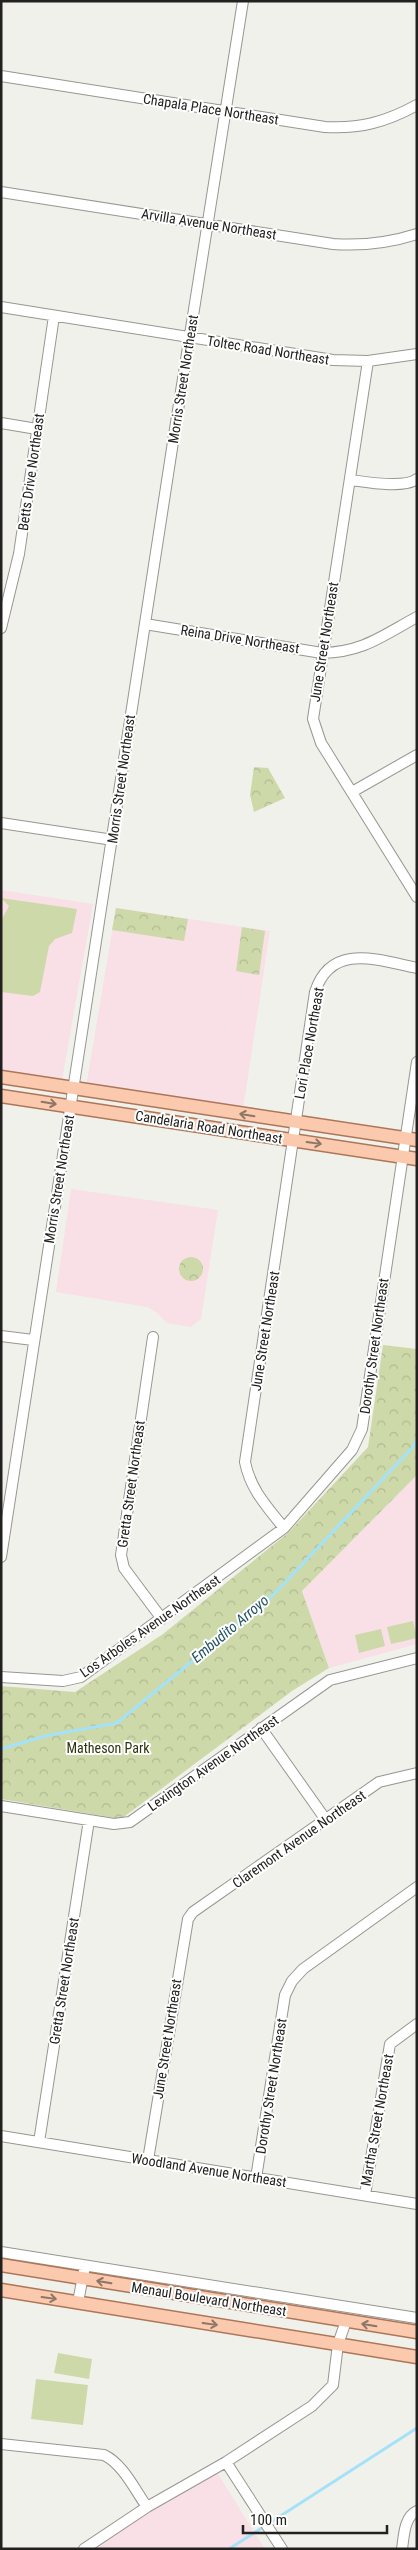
<svg xmlns="http://www.w3.org/2000/svg" width="418" height="2550" font-family="'Roboto Condensed',sans-serif">
<style>
.education{fill:#f9dfe6}
.grass{fill:#ced9aa}
.park{fill:url(#park-crowns)}
.lines{fill:none;stroke-linecap:round;stroke-linejoin:round}
.stream{stroke:#a3e2f8;stroke-width:3}
.minor-casing{stroke:#979691;stroke-width:12}
.major-casing{stroke:#ac7759;stroke-width:15}
.minor{stroke:#fff;stroke-width:10}
.major{stroke:#fac9ae;stroke-width:12}
.oneway{stroke:#8e7566}
.labels{text-anchor:middle;stroke-width:4;stroke-linejoin:round;paint-order:stroke}
.street-label{font-size:14px;fill:#22211f;stroke:#fff}
.park-label{font-size:14px;fill:#2e340d;stroke:#fff}
.water-label{font-size:15px;font-style:italic;fill:#215464;stroke:#fff}
</style>
<defs>
<pattern id="park-crowns" width="20" height="18" patternUnits="userSpaceOnUse" patternTransform="scale(1.25)"><rect width="20" height="18" fill="#ced9aa"/><path d="M2 6a3 3 0 1 1 6 0M12 15a3 3 0 1 1 6 0" fill="none" stroke="#b1ba92"/></pattern>
</defs>
<rect width="100%" height="100%" fill="#f1f1eb"/>
<path class="education" d="M1 890 93 904 62 1080 1 1071Z
M116 908 270 931 243 1109 86 1087Z
M71 1189 218 1210 201 1319 191 1327 167 1323 156 1312 147 1307 56 1292Z
M417 1475V1644L329 1668 302 1591Z
M216 2471 265 2549H91Z"/>
<path class="grass" d="M1 898 77 909 72 933 55 939 49 946 40 992 33 996 1 992V921L9 906Z
M413 1621 417 1638 391 1644 387 1627Z
M381 1629 385 1646 359 1653 355 1635Z
M58 2353 92 2359 89 2379 54 2373Z
M36 2379 88 2385 83 2425 31 2419Z"/>
<path class="park" d="M254 767 268 768 285 798 254 812 250 795Z
M116 908 188 919 184 941 112 930Z
M242 927 265 931 259 975 236 971Z
M179 1269a12 12 0 1 1 24 0a12 12 0 1 1-24 0Z
M383 1345 417 1349V1475L302 1591 329 1668 292 1691 121 1819 1 1799V1686L75 1692 163 1634 289 1532 368 1447Z"/>
<g class="lines">
<path class="stream" d="M1 1749 45 1736 117 1723 275 1593 412 1448 417 1440
M229 2549 417 2428"/>
<defs>
<path id="minor" d="M1 76 325 127C360 129 386 122 417 105
M1 192 333 244C362 246 389 243 417 234
M1 307 333 360 368 361 417 354
M368 361 313 719 321 743 417 897
M1 423 37 429
M351 480C366 482 404 489 417 479
M145 624 322 653C363 652 382 636 417 617
M1 628 19 554 54 316
M352 792 417 755
M1 823 113 840
M1 1336 33 1340
M153 1337 121 1555 124 1568 162 1619
M284 1528C268 1508 250 1489 245 1462L315 992C331 942 378 960 417 968
M1 1557 175 429 243 1
M1 1677 63 1681 81 1677 284 1528 352 1450 362 1429 417 1062
M261 1728 326 1820
M1 1806 114 1824 130 1822 330 1680 417 1658
M1 2136 417 2204
M39 2142 89 1820
M148 2160 188 1919 193 1912 379 1782 417 1773
M256 2178 285 1995 292 1981 303 1969 417 1887
M365 2195 390 2044 417 2024
M1 2252 417 2318
M78 2302 84 2271
M1 2444 104 2455C123 2464 135 2490 147 2507
M226 2462 282 2549
M84 2549 147 2507 226 2462 312 2406 333 2385 338 2344 346 2321
M402 2549C404 2536 404 2517 417 2511"/>
<path id="major" d="M1 1077 417 1140
M1 1096 417 1159
M1 2265 417 2332
M1 2290 417 2357"/>
</defs>
<use href="#minor" class="minor-casing"/>
<use href="#major" class="major-casing"/>
<use href="#minor" class="minor"/>
<use href="#major" class="major"/>
</g>
<defs><path id="oneway-shaft" d="M-6 0H5M1.5-3L5.5 0L1.5 3" fill="none" stroke-width="1.6" stroke-linecap="round" stroke-linejoin="round" transform="scale(1.25)"/></defs>
<g class="oneway">
<use href="#oneway-shaft" transform="translate(49 1103) rotate(9)"/>
<use href="#oneway-shaft" transform="translate(247 1115) rotate(-171)"/>
<use href="#oneway-shaft" transform="translate(314 1143) rotate(8)"/>
<use href="#oneway-shaft" transform="translate(104 2282) rotate(-171)"/>
<use href="#oneway-shaft" transform="translate(49 2298) rotate(8)"/>
<use href="#oneway-shaft" transform="translate(210 2324) rotate(8)"/>
<use href="#oneway-shaft" transform="translate(369 2325) rotate(-171)"/>
</g>
<g class="labels">
<g class="street-label">
<text transform="translate(211 109) rotate(9)" y="5">Chapala Place Northeast</text>
<text transform="translate(209 224) rotate(9)" y="5">Arvilla Avenue Northeast</text>
<text transform="translate(268 350) rotate(9)" y="5">Toltec Road Northeast</text>
<text transform="translate(183 379) rotate(-81)" y="5">Morris Street Northeast</text>
<text transform="translate(31 472) rotate(-82)" y="5">Betts Drive Northeast</text>
<text transform="translate(240 639) rotate(9)" y="5">Reina Drive Northeast</text>
<text transform="translate(324 642) rotate(-81)" y="5">June Street Northeast</text>
<text transform="translate(121 779) rotate(-82)" y="5">Morris Street Northeast</text>
<text transform="translate(309 1043) rotate(-80)" y="5">Lori Place Northeast</text>
<text transform="translate(209 1127) rotate(9)" y="5">Candelaria Road Northeast</text>
<text transform="translate(59 1179) rotate(-81)" y="5">Morris Street Northeast</text>
<text transform="translate(265 1331) rotate(-81)" y="5">June Street Northeast</text>
<text transform="translate(374 1346) rotate(-82)" y="5">Dorothy Street Northeast</text>
<text transform="translate(131 1484) rotate(-82)" y="5">Gretta Street Northeast</text>
<text transform="translate(150 1626) rotate(-35)" y="5">Los Arboles Avenue Northeast</text>
<text transform="translate(213 1763) rotate(-35)" y="5">Lexington Avenue Northeast</text>
<text transform="translate(299 1839) rotate(-35)" y="5">Claremont Avenue Northeast</text>
<text transform="translate(64 1981) rotate(-81)" y="5">Gretta Street Northeast</text>
<text transform="translate(167 2039) rotate(-81)" y="5">June Street Northeast</text>
<text transform="translate(271 2086) rotate(-81)" y="5">Dorothy Street Northeast</text>
<text transform="translate(377 2120) rotate(-80)" y="5">Martha Street Northeast</text>
<text transform="translate(209 2170) rotate(9)" y="5">Woodland Avenue Northeast</text>
<text transform="translate(209 2299) rotate(9)" y="5">Menaul Boulevard Northeast</text>
</g>
<g class="park-label">
<text x="108" y="1753">Matheson Park</text>
</g>
<g class="water-label">
<text transform="translate(230 1629) rotate(-40)" y="5">Embudito Arroyo</text>
</g>
</g>
<rect width="418" height="2550" fill="none" stroke="#22211f" stroke-width="5"/>
<path d="M243 2525v8h144v-8" fill="none" stroke="#22211f" stroke-width="2.5"/>
<text x="250" y="2525" font-size="15" fill="#22211f" stroke="#ffffff" stroke-width="4" paint-order="stroke">100 m</text>
</svg>
